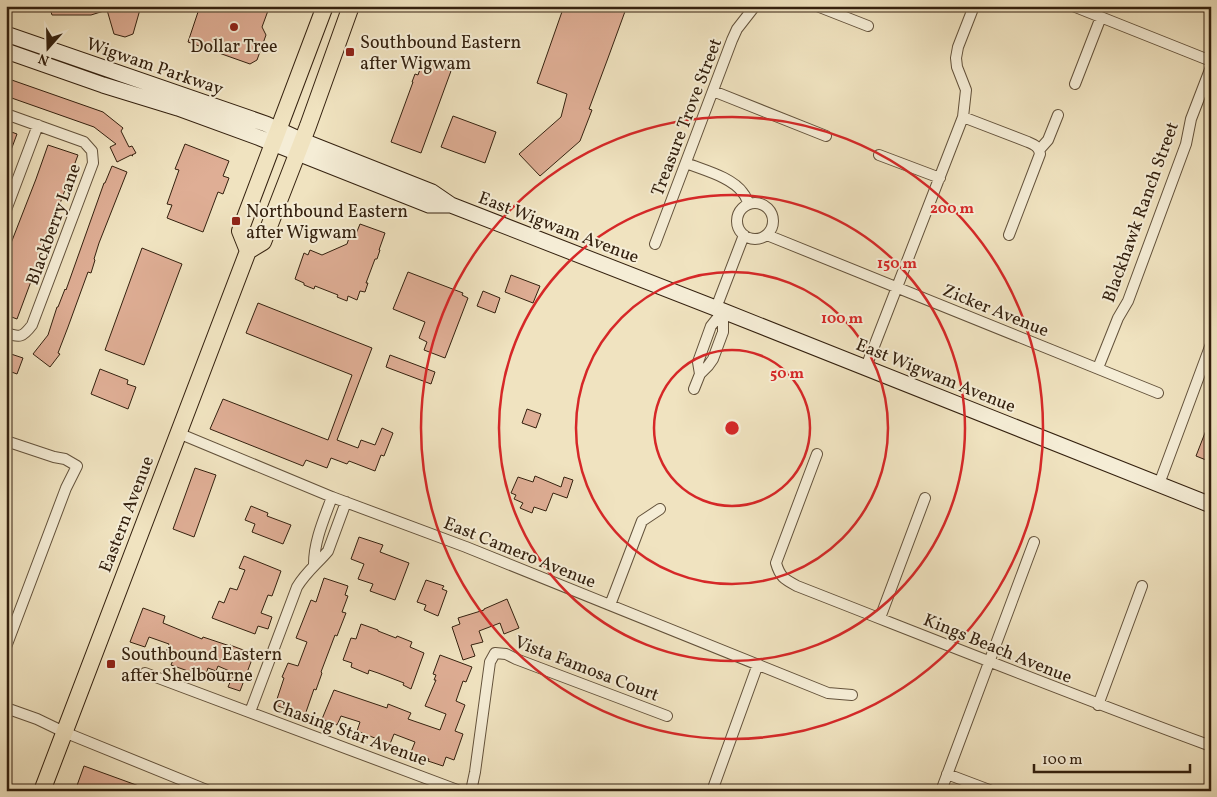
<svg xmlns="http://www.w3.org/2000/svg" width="1217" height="797" font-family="Vollkorn,serif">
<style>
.building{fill:#dfae95;stroke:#34210f}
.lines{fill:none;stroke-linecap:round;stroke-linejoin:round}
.minor-casing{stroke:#63523b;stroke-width:12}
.secondary-casing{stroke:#34210f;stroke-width:17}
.primary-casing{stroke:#34210f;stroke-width:18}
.minor{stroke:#f5edd6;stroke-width:10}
.secondary{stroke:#f5edd6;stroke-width:15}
.primary{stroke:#f0e3c0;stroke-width:16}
.ring{fill:none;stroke:#d62828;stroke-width:2.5}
.poi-dot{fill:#8f2418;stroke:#f5edd6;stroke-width:2}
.labels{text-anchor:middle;stroke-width:4;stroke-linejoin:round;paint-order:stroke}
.poi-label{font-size:18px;fill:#34210f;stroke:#f5edd6;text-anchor:start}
.street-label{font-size:18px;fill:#34210f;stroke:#f5edd6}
.centre{fill:#d62828;stroke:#f5edd6;stroke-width:2.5}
.ring-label{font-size:15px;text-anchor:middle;font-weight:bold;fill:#d62828;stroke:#f5edd6;stroke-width:4;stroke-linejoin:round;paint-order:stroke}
</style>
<rect width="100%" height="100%" fill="#f0e3c0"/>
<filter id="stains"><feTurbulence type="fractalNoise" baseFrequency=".004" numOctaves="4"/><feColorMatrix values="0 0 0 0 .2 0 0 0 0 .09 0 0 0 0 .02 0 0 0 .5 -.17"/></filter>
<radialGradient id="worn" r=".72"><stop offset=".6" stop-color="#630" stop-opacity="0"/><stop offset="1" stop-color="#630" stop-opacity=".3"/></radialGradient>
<path class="building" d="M49 6H141L133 34 125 37 114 34 107 10 91 15H52Z
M200 6H262L269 8 262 27 266 35 257 60 250 64 188 42Z
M564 6H627L608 58 589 109 592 110 580 141 540 176 519 154 561 117 567 94 537 83Z
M423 61 451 71 421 153 391 142 413 82H412L415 74 418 75Z
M6 78 103 112 123 128 121 131 129 147 132 146 136 153 132 155 133 156 131 155 117 162 110 147 116 144 94 127 6 96Z
M453 116 496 132 485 163 441 147Z
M6 130 17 134 7 161 6 160Z
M185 144 229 161 223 176 229 178 223 194 218 192 203 232 167 218 172 205 167 204 179 170 175 169Z
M48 145 78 155 17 319 6 315V256L36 179Z
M112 166 127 172 99 243 94 259 95 260 91 273 88 272 68 327 58 353 60 354 50 367 33 354 48 335 57 307H58L65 289 66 290 104 183H105Z
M360 224 385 233 379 250H380L377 259H375L366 283H368L365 292 360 291 357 300 348 296 347 301 337 297 338 295 315 286 314 289 304 285V283L295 279 304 253 308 255 310 250 322 255 347 244 351 232 356 234Z
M142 248 182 264 144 365 105 350Z
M408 272 463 293 462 295 468 298 445 358 424 350 427 342 419 338 425 322 393 309Z
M511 275 540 286 533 303 505 292Z
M483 291 500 298 495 313 477 306Z
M258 303 372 348 337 440 358 448 361 440 375 445 382 428 393 433 384 456 381 455 375 471 349 461 347 464 331 458 327 468 306 460 303 466 210 429 223 399 328 440 352 375 246 333Z
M8 353 23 358 17 374 6 370V357Z
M390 355 435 372 431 384 386 367Z
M100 369 128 380 127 384 136 387 128 409 91 394Z
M527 409 541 414 536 428 522 423Z
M1210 420H1211V462L1196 456Z
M195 468 216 475 194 537 173 529Z
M535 476 561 487 564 477 573 480 567 498 553 493 546 511 534 507 532 513 520 508 523 503 514 499 516 495 511 493 518 477 533 482Z
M251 506 268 513 267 516 291 525 283 544 252 532 255 524 245 520Z
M359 537 383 545 380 552 409 563 395 600 370 591 373 584 358 579 364 564 351 559Z
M244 556 281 571 272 596 268 595 261 613 272 617 268 629 258 626 255 634 212 618 219 601 224 603 230 588 237 590 245 570 239 568Z
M324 578 348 586 345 595 348 596 342 612 346 613 337 636 335 635 321 672 322 673 316 690 314 689 305 715 275 705 284 678 282 677 288 663 298 666 307 642 296 638 311 600 316 602Z
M426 580 444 586 442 589 447 591 438 616 424 610 426 605 417 602Z
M507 599 519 628 504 634 500 623 479 631 483 642 471 645 475 656 463 660 452 627 460 624 458 618 484 610V609Z
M143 608 165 616 163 623 202 639 203 637 230 646V645L254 654 240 691 228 687 234 673 218 666 216 671 208 668 205 677 171 665 175 655 166 652 169 644 149 637 145 647 130 642Z
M361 624 378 630V631L396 638 397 636 412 642 410 647 424 653 411 689 403 685 404 683 378 673 369 670 368 674 351 667 352 663 343 660 351 638 356 639Z
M440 655 472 667 466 682 463 681 456 701 465 705 455 731 463 734 454 760 446 757 443 766 428 761 429 759 411 752 415 742 394 734 390 744 357 731 360 722 341 716 337 725 322 719 334 690 387 708 388 704 411 713 408 719 440 730 446 714 425 706 436 680H434L436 675 433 674Z
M84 766 150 790V791H75Z"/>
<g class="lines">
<defs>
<path id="minor" d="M817 6 868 26
M1073 6 1211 61
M1075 84 1101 17
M713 91 826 136
M6 114 84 142 92 151 93 163 32 325C23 337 20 338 6 333
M963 117 1028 142C1035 145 1039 147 1040 154L1009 235
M1040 149 1048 140 1058 115
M879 155 940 178
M686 163C703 170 732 177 743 193 746 196 747 201 749 204
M737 221a18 18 0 1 1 36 0a18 18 0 1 1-36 0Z
M6 210 38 125
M767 235 1158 393
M655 244 732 40 737 29 755 6
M716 308 744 235
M866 367 963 117 966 90 957 67 956 58 958 47 974 6
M1098 368 1118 318 1128 301 1186 144 1191 119 1211 67
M700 374 698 362 711 326 723 311
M694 389 700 374 708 366 713 359 723 332V311
M178 433 332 497 466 547 828 693 852 695
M6 441 54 457 65 459 77 466 66 488 6 647
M817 454 776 563C780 577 784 579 797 586 935 640 1072 695 1211 746
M1159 484 1211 344
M314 564C314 541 324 519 332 497
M610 605 642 521 660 509
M880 618 925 498
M145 673 460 791
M1098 705 1142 586
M6 708 37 719 64 732 209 791
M250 712 297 587C306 572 317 564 328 551L346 502
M947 774 992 791
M471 791 475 772 490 662 495 653 506 654 516 659 667 716
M712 791 758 664
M941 791 1034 542"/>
<path id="secondary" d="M6 34 266 124 303 141 432 192 451 205 723 311 1211 505
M6 51 103 85 178 108 260 138 429 205H451"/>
<path id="primary" d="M248 251 263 242 308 126 351 6
M248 251 240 231 325 6
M42 791 248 251"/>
</defs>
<use href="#minor" class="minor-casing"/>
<use href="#secondary" class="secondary-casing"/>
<use href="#primary" class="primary-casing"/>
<use href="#minor" class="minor"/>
<use href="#secondary" class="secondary"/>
<use href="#primary" class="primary"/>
</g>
<g class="ring">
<circle cx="732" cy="428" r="78"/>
<circle cx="732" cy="428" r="156"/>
<circle cx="732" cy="428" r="233"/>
<circle cx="732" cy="428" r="311"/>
</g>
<g class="poi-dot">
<circle cx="234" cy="27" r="5"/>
<rect x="345" y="47" width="10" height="10" rx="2.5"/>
<rect x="231" y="216" width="10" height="10" rx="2.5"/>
<rect x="106" y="659" width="10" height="10" rx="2.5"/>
</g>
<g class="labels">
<g class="poi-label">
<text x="360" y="48">Southbound Eastern<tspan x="360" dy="21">after Wigwam</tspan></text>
<text x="234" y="52" text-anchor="middle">Dollar Tree</text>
<text x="246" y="217">Northbound Eastern<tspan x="246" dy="21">after Wigwam</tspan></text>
<text x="121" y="660">Southbound Eastern<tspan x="121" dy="21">after Shelbourne</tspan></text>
</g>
<g class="street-label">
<text transform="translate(155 66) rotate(19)" y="6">Wigwam Parkway</text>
<text transform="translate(686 117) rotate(-69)" y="6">Treasure Trove Street</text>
<text transform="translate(1140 212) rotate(-70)" y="6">Blackhawk Ranch Street</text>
<text transform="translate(53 224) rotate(-70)" y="6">Blackberry Lane</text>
<text transform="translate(559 227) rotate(21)" y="6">East Wigwam Avenue</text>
<text transform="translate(996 310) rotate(22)" y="6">Zicker Avenue</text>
<text transform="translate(936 375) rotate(22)" y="6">East Wigwam Avenue</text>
<text transform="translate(126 514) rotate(-69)" y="6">Eastern Avenue</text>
<text transform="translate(520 552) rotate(22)" y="6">East Camero Avenue</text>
<text transform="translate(998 648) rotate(22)" y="6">Kings Beach Avenue</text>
<text transform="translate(587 668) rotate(21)" y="6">Vista Famosa Court</text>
<text transform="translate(350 732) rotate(20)" y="6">Chasing Star Avenue</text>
</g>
</g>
<circle cx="732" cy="428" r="8" class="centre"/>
<g class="ring-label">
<text x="952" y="213">200 m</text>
<text x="897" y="268">150 m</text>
<text x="842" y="323">100 m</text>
<text x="787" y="378">50 m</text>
</g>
<rect width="1217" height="797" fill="none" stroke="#f0e3c0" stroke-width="25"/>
<rect x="8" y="8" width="1202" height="782" fill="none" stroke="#34210f" stroke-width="2.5"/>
<rect x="12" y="12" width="1192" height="772" fill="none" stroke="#34210f"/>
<g transform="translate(48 48) rotate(200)" stroke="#f5edd6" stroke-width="4" paint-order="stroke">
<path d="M0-4L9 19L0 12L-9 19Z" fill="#34210f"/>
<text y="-8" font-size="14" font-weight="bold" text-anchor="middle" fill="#34210f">N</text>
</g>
<path d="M1034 764v8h156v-8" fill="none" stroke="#34210f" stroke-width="2.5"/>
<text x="1042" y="764" font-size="15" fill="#34210f" stroke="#f5edd6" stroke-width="4" paint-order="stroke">100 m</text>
<rect width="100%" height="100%" filter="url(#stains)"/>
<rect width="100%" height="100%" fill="url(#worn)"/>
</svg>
